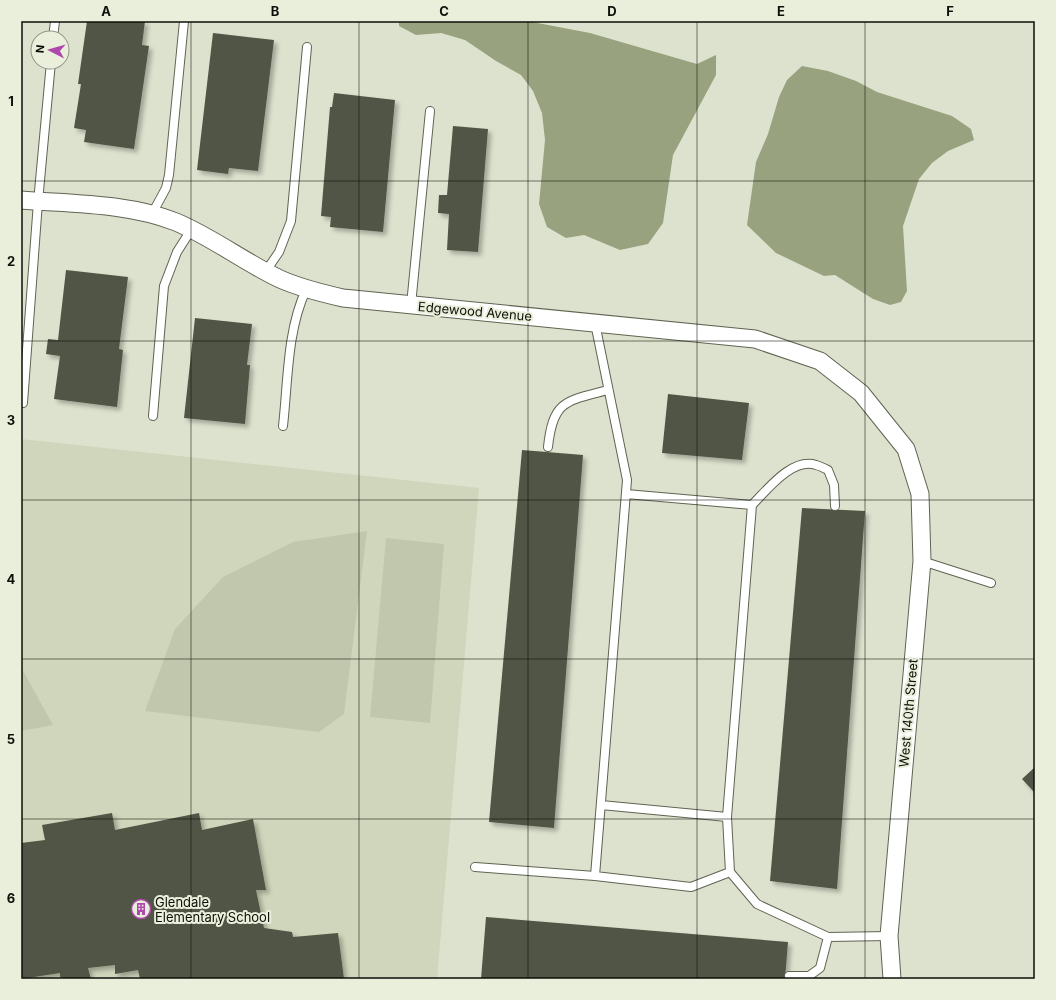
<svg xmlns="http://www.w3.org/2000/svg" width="1056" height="1000" font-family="Inter,sans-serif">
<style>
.built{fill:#cfd6bb}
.green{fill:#c1c7ad}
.water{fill:#99a27e}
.building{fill:#515544;filter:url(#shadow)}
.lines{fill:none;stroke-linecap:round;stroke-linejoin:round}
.lane-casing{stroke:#5f6452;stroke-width:10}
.street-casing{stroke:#5f6452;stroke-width:19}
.lane{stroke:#fff;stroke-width:8}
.street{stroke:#fff;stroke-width:17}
.grid{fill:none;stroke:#0d0f08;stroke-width:1;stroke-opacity:0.55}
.labels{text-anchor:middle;stroke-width:4;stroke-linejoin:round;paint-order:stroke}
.street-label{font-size:13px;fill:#0d0f08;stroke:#eaefdb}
.poi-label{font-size:13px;fill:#0d0f08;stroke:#eaefdb;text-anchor:start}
.neatline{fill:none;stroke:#0d0f08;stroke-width:1.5}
.grid-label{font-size:13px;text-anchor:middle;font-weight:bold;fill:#0d0f08}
</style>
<defs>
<filter id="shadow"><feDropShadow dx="3.5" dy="3.5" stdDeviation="2" flood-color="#0004"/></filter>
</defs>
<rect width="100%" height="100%" fill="#dde2ce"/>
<path class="built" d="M21 439 479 488 437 979H21Z"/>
<path class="green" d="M367 531 344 714 319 732 145 711 175 629 223 577 293 542Z
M386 538 444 544 430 723 370 717Z
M21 667 53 725 21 731Z"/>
<path class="water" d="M399 21H527L590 33 697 64 716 55V75L673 155 663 223 648 244 620 250 584 235 566 238 547 227 539 204 545 140 542 113 533 91 521 75 496 61 465 40 441 33 416 35 399 26Z
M802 66 828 71 856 81 877 92 952 116 971 129 974 140 948 151 932 163 919 179 903 226 907 291 901 302 890 305 873 299 835 275 824 276 776 253 747 225 756 162 768 134 779 97 787 80Z"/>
<path class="building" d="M87 21H145L142 45 149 46 134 149 84 142 86 130 74 128 81 84H78Z
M213 33 274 40 258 171 229 168 228 174 197 170Z
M334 93 395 100 383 232 330 227 331 217 321 216 330 107H332Z
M453 126 488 129 478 252 447 250 449 214 438 213 439 195H447Z
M66 270 128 277 119 349 123 350 117 407 54 399 60 356 46 354 48 339 58 340Z
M195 318 252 324 247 365H250L245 424 184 418Z
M668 394 749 403 742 460 662 453Z
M522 450 583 455 554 828 489 822Z
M802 508 865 511 837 889 770 881Z
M1035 767V793L1022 779Z
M112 813 115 830 199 813 202 830 253 819 266 890H256L264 928 292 932 293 937 338 933 344 979H140L138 970 115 974V965L88 968 91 979H68L60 977V973L21 979V843L45 840 42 825Z
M486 917 788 942 785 979H481Z"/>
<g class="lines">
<defs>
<path id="lane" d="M53 38 55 21
M152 214 166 188 169 175 184 21
M266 271 279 252 291 221 307 47
M411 305 430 111
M595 323 627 480 595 876 691 887 730 872 727 817 752 505 626 494
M23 403 38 202 51 62
M153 416 164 286 177 252 191 230
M283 426C288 382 287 330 306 290
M548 447C553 400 566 401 608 390
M752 505C767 490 792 457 816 465 820 466 824 468 828 470L834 485 835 506
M922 561 991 583
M601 805 727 817
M475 867 595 876
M730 872 757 904 828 937 889 936
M789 976H809L820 968 828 937"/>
<path id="street" d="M21 200C72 204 128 203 176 222 212 237 244 262 280 279 300 288 321 293 343 298L755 339 820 361 861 393 906 449 920 494 922 561 889 936 892 979"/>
</defs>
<use href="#lane" class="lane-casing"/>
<use href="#street" class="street-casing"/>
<use href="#lane" class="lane"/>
<use href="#street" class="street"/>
</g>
<path class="grid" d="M191 21V979M359 21V979M528 21V979M697 21V979M865 21V979M21 181H1035M21 341H1035M21 500H1035M21 659H1035M21 819H1035"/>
<defs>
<symbol id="building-ring" viewBox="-11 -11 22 22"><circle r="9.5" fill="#eaefdb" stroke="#af48ac" stroke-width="1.5"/><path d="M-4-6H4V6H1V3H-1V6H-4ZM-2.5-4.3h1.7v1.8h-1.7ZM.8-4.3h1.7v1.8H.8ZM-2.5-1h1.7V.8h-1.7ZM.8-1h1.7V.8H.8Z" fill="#af48ac"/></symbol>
</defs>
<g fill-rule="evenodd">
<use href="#building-ring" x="130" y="898" width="22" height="22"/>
</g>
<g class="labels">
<g class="street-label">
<text transform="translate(475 311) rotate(5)" y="5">Edgewood Avenue</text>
<text transform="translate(908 713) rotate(-85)" y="5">West 140th Street</text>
</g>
<g class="poi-label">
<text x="155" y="907">Glendale<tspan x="155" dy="15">Elementary School</tspan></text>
</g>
</g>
<rect width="1056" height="1000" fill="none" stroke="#eaefdb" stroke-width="44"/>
<g transform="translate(50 50) rotate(276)"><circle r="19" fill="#eaefdb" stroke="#929587"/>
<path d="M0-3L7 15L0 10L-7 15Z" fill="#af48ac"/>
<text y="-6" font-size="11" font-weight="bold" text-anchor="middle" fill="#0d0f08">N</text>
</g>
<rect x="22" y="22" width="1012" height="956" class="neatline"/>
<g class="grid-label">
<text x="106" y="16">A</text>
<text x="275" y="16">B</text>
<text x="444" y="16">C</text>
<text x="612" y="16">D</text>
<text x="781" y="16">E</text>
<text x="950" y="16">F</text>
<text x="11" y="106">1</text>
<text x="11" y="266">2</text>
<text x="11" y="425">3</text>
<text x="11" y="584">4</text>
<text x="11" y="744">5</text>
<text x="11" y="903">6</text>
</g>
</svg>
